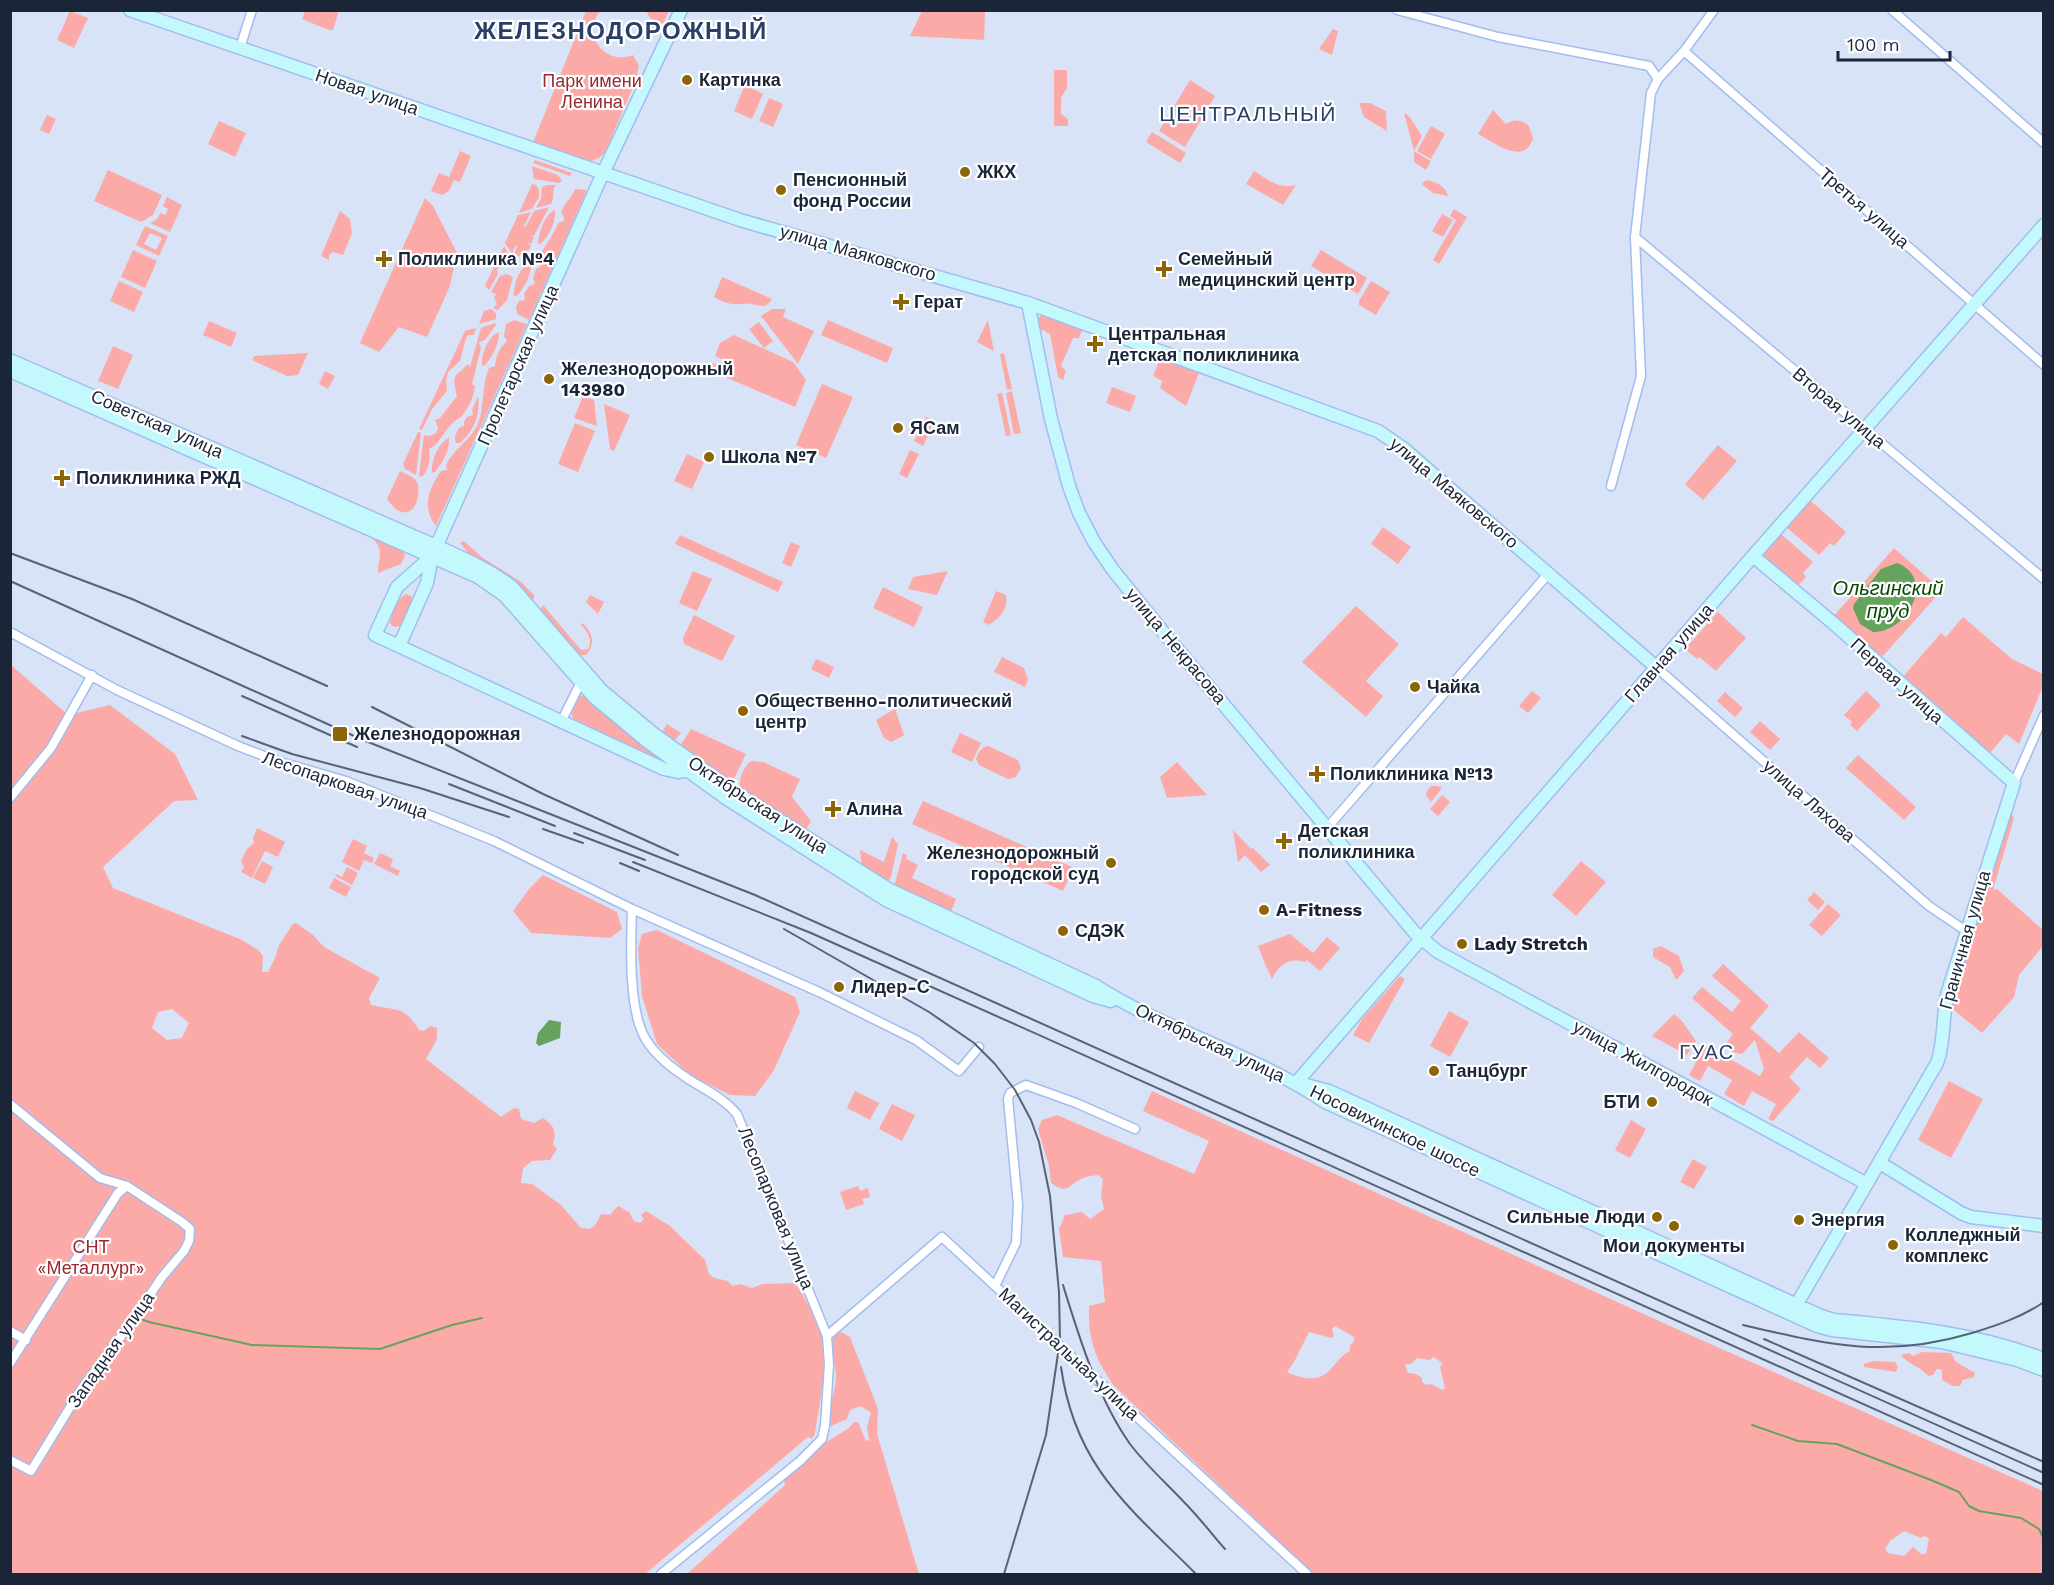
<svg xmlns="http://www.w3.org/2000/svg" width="2054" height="1585" font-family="'Work Sans',sans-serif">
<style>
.green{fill:#fcaaa7;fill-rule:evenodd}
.water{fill:#66a35f}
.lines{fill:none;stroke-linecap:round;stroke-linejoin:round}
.stream{stroke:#66a35f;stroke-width:2}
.street-casing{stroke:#a1bdee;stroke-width:11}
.secondary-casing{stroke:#a1bdee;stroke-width:15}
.street{stroke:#fff;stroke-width:8}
.secondary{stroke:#c3f9fd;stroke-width:12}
.rail{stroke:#586276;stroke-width:2}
.poi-dot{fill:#8c6506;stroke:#fff;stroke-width:2}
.labels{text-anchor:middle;stroke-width:4.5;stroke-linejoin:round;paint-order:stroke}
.poi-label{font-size:18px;font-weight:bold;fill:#1b2538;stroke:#fff;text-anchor:start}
.park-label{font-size:18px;fill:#982930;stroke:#fff}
.street-label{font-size:18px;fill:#1b2538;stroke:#fff}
.water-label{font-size:20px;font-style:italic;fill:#064902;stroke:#fff}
.neighbourhood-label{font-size:20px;letter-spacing:1.5px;fill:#293f68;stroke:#fff}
.quarter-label{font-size:21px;letter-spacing:1.5px;fill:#293f68;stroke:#fff}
.district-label{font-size:24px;font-weight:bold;letter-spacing:1.5px;fill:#293f68;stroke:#fff}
</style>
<rect width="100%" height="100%" fill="#d8e3f8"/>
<path class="green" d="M70 11 88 18 74 48 57 40Z
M305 11V10L339 11 333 30H329L302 19Z
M586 11H600C581 35 605 66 633 55L639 66 635 83 605 152 599 158 588 162 532 145Z
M646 11H669L658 35 652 32 651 19Z
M922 11H985L984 40 910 36Z
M1333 29 1338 31 1332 55 1319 49Z
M1054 70H1067V88L1061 98V114L1068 119V126H1054Z
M1190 80 1215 96 1185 147 1159 131Z
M745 85 763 94 752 119 734 111Z
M769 98 783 104 773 127 759 121Z
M1359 103H1370L1386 111 1387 131 1364 117Z
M1493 110 1506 124C1514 119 1521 119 1529 126L1533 138C1525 167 1493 142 1478 134Z
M1404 113 1409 116 1422 136 1414 151 1431 161 1426 170 1414 162V151Z
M47 115 56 119 49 134 40 130Z
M219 121 246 133 235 157 208 144Z
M1431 126 1445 134 1431 159 1417 151Z
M1152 132 1186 153 1180 163 1146 142Z
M460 151 471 156 460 182 454 180 449 191 442 195 431 191 439 173 449 177Z
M535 160 572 173 570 176 533 163Z
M532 166 558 175 562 181 559 183 534 179Z
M108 170 162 195 153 215 141 222 94 201Z
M1254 171C1267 179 1279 190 1296 185L1283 205 1246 184Z
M1426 180C1436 182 1445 185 1448 196L1433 193 1424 186 1422 184Z
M532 184 536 185 539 190V197L532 209 519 213Z
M547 185H556C551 191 555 197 551 204L536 208 541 198 542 187Z
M575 189 587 190 529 320 517 314 516 307 519 301 525 300 524 294 529 286 535 284 533 278 536 269 541 266 537 261C543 247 553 237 558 223L564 221V216L561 213C564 202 571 200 575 189Z
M167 197 182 205 170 232 150 223 157 219 160 213 165 215 168 209 163 206Z
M425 198 433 206 457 253 450 286 427 337 399 327 379 352 360 343Z
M549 207 534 236H529L534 237 531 244 527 242 531 246 529 250 514 259 513 257 517 246H515L512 254 505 243 518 215 531 212 524 226 525 228 534 211Z
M1454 209 1467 217 1439 264 1433 260 1456 220 1450 216Z
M555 210C556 223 549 237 539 245L538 242C540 230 544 215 555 210Z
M340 211 350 219 352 233 343 255 333 252 329 255V260L321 256Z
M1442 214 1453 220 1443 237 1432 231Z
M145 226 168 236 159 256 136 245ZM150 233 162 238 156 250 144 244Z
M504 246 512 260 506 265H502L499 257Z
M133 250 157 261 145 288 121 277Z
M1321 250 1367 278 1358 294 1311 266Z
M497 260 500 265 497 270 498 274 489 290 485 286Z
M531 262C532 274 525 286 518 295L514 296C513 285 520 266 531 262Z
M507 274 513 277 507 300 498 310 493 308 497 304 494 298 496 294 491 292 500 276Z
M722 277 772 299C766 309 761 306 752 304 745 303 738 305 732 304 726 303 719 300 714 297Z
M119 281 143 292 134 312 110 301Z
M1371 281 1390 292 1376 315 1359 305V301Z
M491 309 496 313V319L479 324 484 311Z
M772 309H786L783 317 814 331 798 364 761 316Z
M1042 314 1081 328 1082 330 1079 338H1073L1061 366 1066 371 1063 380 1058 377 1050 334 1043 330 1038 331 1037 320Z
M514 320 527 324 436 526C421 507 429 488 441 471L447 470 446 465C454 448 470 441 478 424 485 406 481 386 489 368L495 366C496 356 499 348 507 341L504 336 506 324Z
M828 320 893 348 887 363 821 335Z
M988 320 994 351 977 342Z
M209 321 237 333 231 347 203 335Z
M759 322 773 341 764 348 749 329Z
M495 323 496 325 485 340 479 342 481 348 472 384 475 386C474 398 468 409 460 418 447 423 441 444 429 449 431 457 429 470 422 477L419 476 424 435 430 436 436 433 438 427 435 420 440 418 457 396C452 373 453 379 468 364L470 367 481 328Z
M476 328 474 335H468L466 338 460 361 448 372 446 381 447 391 432 409 422 430 419 429 465 331Z
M499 332C499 344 493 356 485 365L482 366C481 355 488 336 499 332Z
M734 335 793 362 806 380 795 407 709 370 712 363 722 366 724 360 715 356 720 343Z
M113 346 133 355 118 389 98 381Z
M308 353 298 375 287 376 252 360 254 356Z
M1004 353 1012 389 1007 390 1000 354Z
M1160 359 1199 373 1186 406 1160 388 1162 381 1153 376Z
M325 371 335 376 328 389 319 384Z
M822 384 853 397 826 458 796 445Z
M1112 387 1136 396 1130 412 1106 403Z
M1012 391 1021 433 1014 434 1006 393Z
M1002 393 1011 435 1006 436 997 394Z
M478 396C481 414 474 431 460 443H456C453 438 457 431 460 427L464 426V422L467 417 473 415 472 410Z
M583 396 594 400 597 426 574 418Z
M604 404 630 415 614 451 610 449Z
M926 417 935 421 923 446 914 441Z
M575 423 595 431 578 472 558 464Z
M418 432 421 433 416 475 405 469 403 464Z
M449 438C450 450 443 462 435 472L432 473C431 461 438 443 449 438Z
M1718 445 1737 461 1703 500 1685 484Z
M910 450 919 454 907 478 899 474Z
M687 454 704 462 692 489 674 481Z
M400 471C405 474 414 476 417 482 421 491 417 516 402 512 396 511 391 504 387 499Z
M1810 500 1846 532 1834 546 1830 543 1819 555 1786 527Z
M1383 527 1411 547 1398 564 1371 544Z
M1780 533 1813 562 1803 573 1806 577 1796 588 1761 555Z
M680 535 783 582 778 592 675 544Z
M370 536 403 549 405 556 401 564 378 573C378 556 386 550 370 536Z
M464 541 483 558 521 582 534 595V599H529L471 556 460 543Z
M791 542 800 546 791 567 782 563Z
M1894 548 1942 590 1883 656 1873 652 1832 618Z
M693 571 712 579 697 611 679 603Z
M948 571 937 595 908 589 913 577Z
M883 587 923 607 914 627 873 608Z
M996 591 1006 595C1008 611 1001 616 989 625L983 622Z
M406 594 411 596 413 601 401 626 394 627 390 624C391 615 398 598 406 594Z
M590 595 604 602 598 614 586 602Z
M543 605 581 650 588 649C593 640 588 632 581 625L583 623C592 633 596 642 587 654L581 656 575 653 540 610Z
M1356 606 1399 644 1366 681 1383 696 1366 717 1302 662Z
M1718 612 1746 638 1716 671 1699 657 1697 659 1685 649Z
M694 615 735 636 722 661 684 644 683 638Z
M1963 617 2012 659 2043 674V686L2019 744 2006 734 1990 753 1902 678 1941 633 1946 637Z
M1002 657 1024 668 1028 679 1025 687 994 672Z
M816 659 834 667 829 678 811 669Z
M10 664 68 715 110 705 175 754 198 800 174 801 103 867 113 888 242 940 258 950 263 956 262 972H268L275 958 279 945 293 924 296 923 313 935 324 947 380 978 369 998 371 1005C396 1011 404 1005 419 1030L424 1031 430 1026 437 1028V1039L426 1059 501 1117 514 1108 519 1109 521 1119 534 1123 543 1118C554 1126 557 1130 553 1144L557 1149 550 1160 532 1161 523 1168 521 1183 532 1184 561 1205 581 1228 590 1229 596 1224 601 1214 610 1215 618 1206 629 1212 634 1221 640 1223 644 1219 641 1215 646 1211 670 1226 705 1260 709 1274 714 1278 728 1281 732 1286 740 1284 752 1288 762 1284 795 1283C805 1298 816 1316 821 1334 828 1366 820 1401 815 1433L812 1439 808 1437 645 1574H11ZM172 1009 189 1023 182 1038 167 1040 152 1028 158 1012Z
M1532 691 1541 698 1528 713 1519 706Z
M1866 691 1881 705 1857 731 1850 725 1852 722 1844 715Z
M1725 692 1743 708 1735 717 1717 701Z
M585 695 669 764 573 720C570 712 575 703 580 696Z
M895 709 904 735 891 742 884 738 876 720Z
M1760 721 1780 739 1770 750 1750 732Z
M667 724 681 733 675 740 662 732Z
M691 729 746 754 733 781 726 780 679 747Z
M960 733 981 743 972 762 951 752Z
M988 746 1018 760 1021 768 1016 777 1008 779 979 765 976 759C978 753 981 747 988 746Z
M1858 755 1916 807 1904 820 1846 768Z
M751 761 763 762 800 779 792 797 811 821 805 831 740 788C738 780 744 766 751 761Z
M1177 762 1207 795 1167 798 1160 777Z
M1432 786H1438L1442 788 1431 802 1426 795 1428 789Z
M1442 795 1450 802 1438 816 1430 809Z
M923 801 1074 868 1063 891 912 824Z
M2011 813 2014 818 1993 890 1997 889 2043 930V946L2019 975 2014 997 1982 1033 1949 1006 2009 814Z
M257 828 285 842 278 857 265 851 252 878 241 872 244 867 241 861 247 849 254 843 253 838Z
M1233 830 1251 849 1253 848 1270 865 1261 872 1245 855 1238 862Z
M892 837 898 844 891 877 887 883 862 868 860 850 884 862Z
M353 839 367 846 364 853 374 858 372 863 364 860 359 871 342 862Z
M380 853 393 859 390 866 400 871 398 876 374 864Z
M903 853 907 855 906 859 918 865 912 878 956 899 951 912 894 887Z
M262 861 273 867 265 884 253 878Z
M1581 861 1606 882 1576 916 1552 895Z
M347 867 358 873 352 885 335 876 336 874 342 877Z
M543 875 617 912 622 929 610 938 531 933 513 911 529 889Z
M334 878 351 887 346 897 329 888Z
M1814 892 1825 902 1818 910 1807 900Z
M1828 904 1841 915 1822 936 1809 925Z
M657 930 795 997 800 1012 774 1070 755 1096 730 1095 690 1075 657 1044 642 996 638 948 642 934Z
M1290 934 1313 953 1327 937 1340 948 1320 971 1307 960 1305 962C1290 957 1279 964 1272 979L1265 964 1258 946Z
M1661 946 1679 956 1684 971 1676 980 1670 967 1653 957V949Z
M1723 964 1769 1006 1750 1028 1779 1053 1799 1032 1829 1058 1820 1068 1807 1057 1789 1077 1801 1089 1773 1121 1768 1119 1776 1104 1752 1091 1744 1106 1724 1094 1732 1080 1708 1066 1700 1081 1689 1075 1697 1060 1693 1058 1702 1043 1760 1076 1764 1069 1755 1040 1742 1054 1732 1052 1727 1042 1733 1034 1692 998 1702 987 1732 1012 1741 1001 1712 976Z
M1400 976 1405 979 1369 1043 1353 1035 1362 1019Z
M1449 1011 1469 1022 1450 1057 1430 1046Z
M1674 1014 1682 1021 1696 1041 1687 1055 1652 1036Z
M1949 1081 1983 1099 1951 1158 1918 1140Z
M855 1091 879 1103 870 1120 847 1108Z
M1152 1091 1690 1335 2043 1491V1574H1314L1114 1386C1095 1358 1088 1341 1089 1306L1105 1302 1101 1261 1063 1257 1059 1229 1065 1215 1082 1212 1090 1219 1104 1209 1101 1196 1103 1179 1098 1175C1093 1176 1087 1176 1083 1178 1067 1184 1069 1196 1051 1183L1049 1166 1038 1129 1042 1120 1057 1115 1194 1174 1209 1141 1143 1111ZM1335 1326 1354 1337V1342L1350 1345V1351C1340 1356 1337 1363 1329 1371 1317 1383 1301 1378 1287 1372L1294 1362 1309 1332 1332 1338 1334 1335 1332 1329ZM1434 1357 1442 1363 1440 1367 1445 1388 1442 1390 1431 1384 1426 1385 1422 1382V1378L1416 1374 1408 1373 1405 1364H1411L1417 1358 1429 1360ZM1904 1531 1921 1538 1925 1536 1929 1539 1926 1554H1921L1913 1547 1904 1556 1888 1553 1885 1549 1890 1541Z
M892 1104 915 1115 902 1141 879 1129Z
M1631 1120 1646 1129 1630 1158 1615 1150Z
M1693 1159 1707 1167 1694 1189 1680 1182Z
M858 1186 860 1191 868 1188 870 1197 862 1199 864 1204 846 1210 840 1192Z
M841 1332 850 1337 878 1409 877 1434 919 1574H687L785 1485 784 1479 817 1448 849 1428 854 1422H858L866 1441 869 1440 867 1427 871 1413 861 1406 850 1410 847 1419 831 1426C827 1404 836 1394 836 1375 835 1362 831 1350 833 1337Z
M1922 1352 1951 1353 1956 1362 1975 1373 1974 1377 1963 1380 1960 1386H1953L1942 1380V1370L1937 1369 1933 1375 1928 1376C1921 1366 1908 1365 1901 1355L1909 1353 1913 1356Z
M1873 1361 1895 1362 1898 1367 1896 1372 1864 1367V1364Z"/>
<path class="water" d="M1897 563C1937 578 1907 633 1873 632L1860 624 1853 608 1854 604 1881 569Z
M549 1020 561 1022 560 1038 539 1046 536 1043 538 1033Z"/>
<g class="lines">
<path class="stream" d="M138 1318 149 1322 252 1345 380 1349 452 1325 482 1318
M1752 1425 1798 1441 1837 1444 1931 1480 1959 1492 1969 1506 1979 1511 2021 1518 2039 1529 2044 1539"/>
<defs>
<path id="street" d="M1397 10 1498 37 1649 66 1658 79
M1892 10 2044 143
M240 48 252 10
M1684 51 2044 365
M1635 237 2044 579
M1611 486 1641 376 1635 237 1651 93 1658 79 1684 51 1714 10
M10 632 117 690 238 746 277 761 346 781 494 841 632 909 819 992 916 1040 959 1071 979 1047
M1656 667 1929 906 1966 931
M561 722 581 682
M2014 783 2044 715
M10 798 51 748 92 675
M1327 828 1548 574
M632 909C631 943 628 1008 645 1038 653 1052 668 1065 681 1074 700 1088 721 1095 737 1114L827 1336 829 1365 825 1426 822 1439 800 1461 661 1574
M10 1104 100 1178 127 1186 182 1222 190 1229 189 1241 184 1251 162 1277 131 1323 80 1391 31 1471 10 1460
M995 1286 1016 1243 1018 1205 1008 1099 1010 1093 1026 1085 1076 1103 1135 1129
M10 1331 26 1340
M827 1336 942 1237 1307 1574
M10 1363 118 1193 127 1186"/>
<path id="secondary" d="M130 10 740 220 1028 303 1378 431 1403 448 1656 667
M1028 303 1051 419 1069 486 1079 513 1094 542 1113 570 1163 632 1415 933 1438 952 1867 1184
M10 360 436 546C463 558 489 569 512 587L601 690 654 734 732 790 890 890 1096 986C1168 1032 1254 1054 1325 1102L1817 1326 1832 1330 1942 1342 2017 1360 2044 1370
M10 371 478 577 504 595 595 698 648 742 727 799 886 900 1093 996 1111 1001
M432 556 397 587 375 635 664 769 678 772 689 770
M1753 556 1832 622 2014 783 1948 991C1942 1015 1945 1042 1937 1063L1791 1314
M399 646 427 583 432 556 603 173 681 10
M1296 1083 1753 556 2044 225
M1306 1085 1329 1091 1821 1316 1834 1320C1908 1327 1973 1332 2044 1359
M1880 1163 1961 1213 1971 1217 2044 1226"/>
</defs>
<use href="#street" class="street-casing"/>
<use href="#secondary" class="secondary-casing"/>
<use href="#street" class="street"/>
<use href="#secondary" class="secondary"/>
<path class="rail" d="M10 553 132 599 327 686
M10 581 363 740 755 895 2044 1473
M242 696 357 747
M372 707 543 794 678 855
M242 736 292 754 420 788 509 817
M449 784 555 826
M543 829 583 843
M574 833 645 860
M633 862 811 933 2044 1485
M620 863 639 871
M784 929 929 1012 974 1043 995 1064 1015 1090 1031 1120 1039 1142 1050 1196 1059 1292 1060 1340 1046 1435 1004 1574
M1063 1285C1079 1337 1098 1399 1130 1444 1146 1465 1165 1482 1183 1501 1198 1516 1211 1533 1225 1549
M1743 1325C1829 1345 1885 1359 1972 1333 1998 1325 2022 1317 2044 1302
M1764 1339 2044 1462
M1061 1367C1075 1467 1129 1507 1196 1574"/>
</g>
<g class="poi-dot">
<circle cx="687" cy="80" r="6"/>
<circle cx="965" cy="172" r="6"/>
<circle cx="781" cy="190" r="6"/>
<path d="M381 250h6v6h6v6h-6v6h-6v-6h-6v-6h6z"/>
<path d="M1161 260h6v6h6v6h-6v6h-6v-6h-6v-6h6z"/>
<path d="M898 293h6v6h6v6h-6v6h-6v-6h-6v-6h6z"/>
<path d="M1092 335h6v6h6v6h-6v6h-6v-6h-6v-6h6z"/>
<circle cx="549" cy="379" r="6"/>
<circle cx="898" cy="428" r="6"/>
<circle cx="709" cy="457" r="6"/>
<path d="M59 469h6v6h6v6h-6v6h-6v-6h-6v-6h6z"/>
<circle cx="1415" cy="687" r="6"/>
<circle cx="743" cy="711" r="6"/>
<rect x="332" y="726" width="16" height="16" rx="3"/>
<path d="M1314 765h6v6h6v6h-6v6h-6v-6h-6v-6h6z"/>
<path d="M830 800h6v6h6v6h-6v6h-6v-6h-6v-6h6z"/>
<path d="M1281 832h6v6h6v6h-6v6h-6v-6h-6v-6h6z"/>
<circle cx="1111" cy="863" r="6"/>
<circle cx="1264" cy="910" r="6"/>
<circle cx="1063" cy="931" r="6"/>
<circle cx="1462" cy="944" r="6"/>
<circle cx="839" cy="987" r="6"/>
<circle cx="1434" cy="1071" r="6"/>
<circle cx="1652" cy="1102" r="6"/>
<circle cx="1657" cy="1217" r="6"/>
<circle cx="1799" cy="1220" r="6"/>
<circle cx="1674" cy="1226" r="6"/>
<circle cx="1893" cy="1245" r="6"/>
</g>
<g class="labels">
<g class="poi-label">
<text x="699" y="86">Картинка</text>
<text x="977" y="178">ЖКХ</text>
<text x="793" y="186">Пенсионный<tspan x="793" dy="21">фонд России</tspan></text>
<text x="398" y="265">Поликлиника №4</text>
<text x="1178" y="265">Семейный<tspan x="1178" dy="21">медицинский центр</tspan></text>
<text x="914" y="308">Герат</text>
<text x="1108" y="340">Центральная<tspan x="1108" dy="21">детская поликлиника</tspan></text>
<text x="561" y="375">Железнодорожный<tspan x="561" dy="21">143980</tspan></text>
<text x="910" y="434">ЯСам</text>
<text x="721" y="463">Школа №7</text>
<text x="76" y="484">Поликлиника РЖД</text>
<text x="1427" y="693">Чайка</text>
<text x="755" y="707">Общественно-политический<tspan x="755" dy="21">центр</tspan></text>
<text x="354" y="740">Железнодорожная</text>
<text x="1330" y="780">Поликлиника №13</text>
<text x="846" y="815">Алина</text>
<text x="1298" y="837">Детская<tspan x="1298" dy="21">поликлиника</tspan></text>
<text x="1099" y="859" text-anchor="end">Железнодорожный<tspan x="1099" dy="21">городской суд</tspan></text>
<text x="1276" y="916">A-Fitness</text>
<text x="1075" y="937">СДЭК</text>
<text x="1474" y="950">Lady Stretch</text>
<text x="851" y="993">Лидер-С</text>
<text x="1446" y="1077">Танцбург</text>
<text x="1640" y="1108" text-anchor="end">БТИ</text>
<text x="1645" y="1223" text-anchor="end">Сильные Люди</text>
<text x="1811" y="1226">Энергия</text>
<text x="1905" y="1241">Колледжный<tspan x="1905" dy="21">комплекс</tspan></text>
<text x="1674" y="1252" text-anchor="middle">Мои документы</text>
</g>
<g class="park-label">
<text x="592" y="87">Парк имени<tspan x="592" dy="21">Ленина</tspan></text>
<text x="91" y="1253">СНТ<tspan x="91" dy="21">«Металлург»</tspan></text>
</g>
<g class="street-label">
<text transform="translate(367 92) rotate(19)" y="6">Новая улица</text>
<text transform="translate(1864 208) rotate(41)" y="6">Третья улица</text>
<text transform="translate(858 253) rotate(16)" y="6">улица Маяковского</text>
<text transform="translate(518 365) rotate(-66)" y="6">Пролетарская улица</text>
<text transform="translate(1839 408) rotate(40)" y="6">Вторая улица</text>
<text transform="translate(157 424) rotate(24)" y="6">Советская улица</text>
<text transform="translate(1454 493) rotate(40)" y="6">улица Маяковского</text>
<text transform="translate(1176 646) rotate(50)" y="6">улица Некрасова</text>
<text transform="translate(1669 653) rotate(-49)" y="6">Главная улица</text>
<text transform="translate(1897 681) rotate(42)" y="6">Первая улица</text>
<text transform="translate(345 785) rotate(19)" y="6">Лесопарковая улица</text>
<text transform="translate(1809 801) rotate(41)" y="6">улица Ляхова</text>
<text transform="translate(758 805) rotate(33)" y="6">Октябрьская улица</text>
<text transform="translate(1965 940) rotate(-74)" y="6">Граничная улица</text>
<text transform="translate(1210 1043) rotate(25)" y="6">Октябрьская улица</text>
<text transform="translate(1643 1063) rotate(29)" y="6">улица Жилгородок</text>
<text transform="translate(1395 1131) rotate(26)" y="6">Носовихинское шоссе</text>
<text transform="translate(776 1208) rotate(68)" y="6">Лесопарковая улица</text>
<text transform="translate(111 1350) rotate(-55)" y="6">Западная улица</text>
<text transform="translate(1069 1354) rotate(43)" y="6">Магистральная улица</text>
</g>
<g class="water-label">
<text x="1888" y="595">Ольгинский<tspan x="1888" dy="23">пруд</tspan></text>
</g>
<g class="neighbourhood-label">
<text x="1707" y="1059">ГУАС</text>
</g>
<g class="quarter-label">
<text x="1248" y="121">ЦЕНТРАЛЬНЫЙ</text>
</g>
<g class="district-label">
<text x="621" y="39">ЖЕЛЕЗНОДОРОЖНЫЙ</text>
</g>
</g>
<rect width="2054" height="1585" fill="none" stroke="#1b2538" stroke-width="24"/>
<path d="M1838 51v9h112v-9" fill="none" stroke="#1b2538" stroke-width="3"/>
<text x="1847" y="51" font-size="18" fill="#1b2538" stroke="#ffffff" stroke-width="4.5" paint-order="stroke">100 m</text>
</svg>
